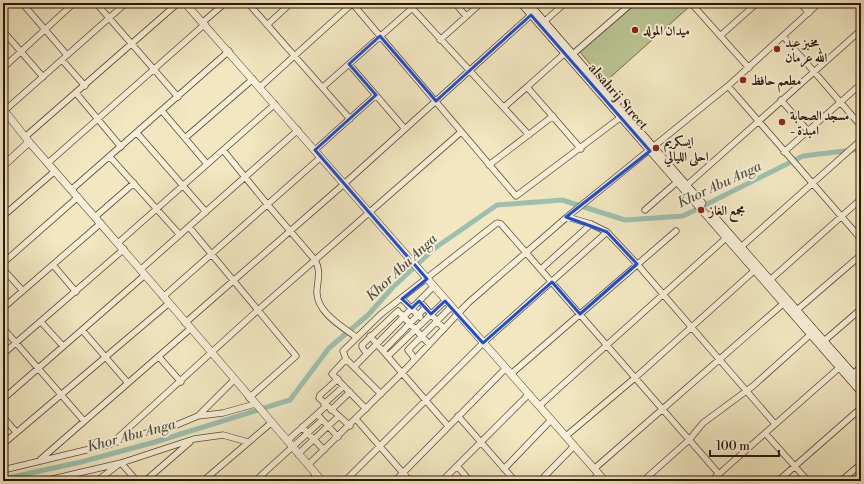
<svg xmlns="http://www.w3.org/2000/svg" width="864" height="484" font-family="'Libre Bodoni',Amiri,serif">
<style>
.grass{fill:#b9c593;stroke:#726d4e}
.lines{fill:none;stroke-linecap:round;stroke-linejoin:round}
.canal{stroke:#9cc0af;stroke-width:5}
.minor-casing{stroke:#5d4a36;stroke-width:7}
.tertiary-casing{stroke:#5d4a36;stroke-width:8}
.secondary-casing{stroke:#2b1508;stroke-width:8}
.minor{stroke:#f7efd7;stroke-width:5.5}
.tertiary{stroke:#f7efd7;stroke-width:7}
.secondary{stroke:#f7efd7;stroke-width:7}
.marked{fill:none;stroke:#1d4ed8;stroke-width:3;stroke-linejoin:round}
.poi-dot{fill:#8f2418;stroke:#f7efd7;stroke-width:1.5}
.labels{text-anchor:middle;stroke-width:4;stroke-linejoin:round;paint-order:stroke}
.poi-label{font-size:13px;font-weight:bold;fill:#2b1508;stroke:#f7efd7;text-anchor:start}
.street-label{font-size:13px;fill:#2b1508;stroke:#f7efd7}
.water-label{font-size:14px;font-style:italic;fill:#535142;stroke:#f7efd7}
</style>
<rect width="100%" height="100%" fill="#f2e7c1"/>
<filter id="stains"><feTurbulence type="fractalNoise" baseFrequency=".005" numOctaves="4"/><feColorMatrix values="0 0 0 0 .2 0 0 0 0 .09 0 0 0 0 .02 0 0 0 .5 -.17"/></filter>
<radialGradient id="worn" r=".72"><stop offset=".6" stop-color="#630" stop-opacity="0"/><stop offset="1" stop-color="#630" stop-opacity=".3"/></radialGradient>
<path class="grass" d="M637 3H686L689 7 605 82 580 52Z"/>
<g class="lines">
<path class="canal" d="M3 479 81 462 155 442 290 400 329 348 368 315 393 287 435 248 497 205 562 200 625 220 683 216 803 156 861 149"/>
<defs>
<path id="minor" d="M22 3 67 55
M96 3 178 97
M248 3 350 119
M352 3 516 196 621 117
M455 3 466 16
M691 3 749 68
M800 3 809 13
M412 8 529 135
M545 21 565 3
M203 22 225 3
M267 25 291 3
M3 31 43 77
M720 36 757 3
M784 37 861 126
M440 40 481 3
M573 54 632 3
M62 60 85 86
M349 64 405 129
M3 68 74 3
M728 86 861 239
M260 87 353 3
M323 87 418 3
M527 87 565 53
M76 93 121 147
M781 100 808 131
M504 107 527 87 581 149
M162 111 207 164
M3 112 126 3
M137 133 206 212
M25 137 178 3
M185 138 253 79
M223 150 267 204 315 260C321 271 318 278 317 290 315 311 341 326 356 337
M315 150 376 95
M784 152 861 84
M110 157 180 235
M48 163 205 24
M489 165 553 116
M687 185 861 30
M71 190 229 51
M645 210 677 182
M3 216 55 171
M95 217 134 183
M567 217 591 224 607 232 637 264 775 424
M189 227 296 356 249 398
M118 243 275 104
M741 247 861 140
M3 263 78 197
M54 266 76 292
M3 269 23 291
M541 269 591 224
M140 270 298 130
M770 280 861 199
M163 297 321 157
M402 299 420 317
M423 305 444 329
M3 308 101 223
M797 310 861 255
M401 314 429 344
M41 322 63 346
M185 323 344 184 531 15
M3 328 84 421
M82 330 128 383
M370 336 448 426
M824 341 861 309
M383 351 425 308
M3 354 124 249
M367 354 362 347V345L398 311
M388 356 445 301
M159 357 181 382
M346 359 332 374 366 409
M415 359 408 350 451 307
M354 367 433 287
M511 374 676 231
M853 374 861 367
M338 379 320 395 319 398 350 426
M381 394 346 359 343 351 381 314 497 223 501 224 719 474
M3 399 145 275
M324 404 344 386
M539 406 726 238
M331 410 350 392
M317 414 338 437
M199 415 234 380
M458 416 515 481
M3 417 16 432
M356 419 410 481
M302 427 324 450
M765 433 808 481
M566 436 636 377 755 270
M287 441 326 406
M3 444 168 304
M111 444 258 310 461 132
M298 454 339 416
M41 459 190 329
M121 463 137 481
M308 465 403 372 468 303 567 217 728 86 819 3
M457 466 470 481
M504 469 551 420
M594 469 784 303
M3 470 111 444 149 432 167 429 198 416 223 413 255 404
M209 476 213 481
M44 481 121 463 194 439 223 435 248 442
M97 481 119 464
M145 481 190 442
M203 481 271 423
M255 481 322 420
M309 481 317 475
M345 481 483 343 607 232
M395 481 506 368
M442 481 529 394
M540 481 574 446
M592 481 598 474
M643 481 689 440 703 423 753 386 811 334
M711 481 840 367
M778 481 861 408
M841 481 861 464"/>
<path id="tertiary" d="M185 3 605 481
M3 109 29 142 3 166
M29 142C128 254 225 368 322 481"/>
<path id="secondary" d="M521 3 861 392
M528 3 702 203
M712 214 861 383"/>
</defs>
<use href="#minor" class="minor-casing"/>
<use href="#tertiary" class="tertiary-casing"/>
<use href="#secondary" class="secondary-casing"/>
<use href="#minor" class="minor"/>
<use href="#tertiary" class="tertiary"/>
<use href="#secondary" class="secondary"/>
</g>
<path class="marked" d="M531 15 650 151 566 217 607 232 637 264 580 314 552 282 483 343 445 301 431 314 419 301 412 308 402 299 427 279 315 150 376 95 349 64 380 36 436 101Z"/>
<g class="poi-dot">
<circle cx="635" cy="30" r="4"/>
<circle cx="777" cy="49" r="4"/>
<circle cx="743" cy="80" r="4"/>
<circle cx="782" cy="122" r="4"/>
<circle cx="656" cy="148" r="4"/>
<circle cx="701" cy="210" r="4"/>
</g>
<g class="labels">
<g class="poi-label">
<text x="643" y="35">ميدان المولد</text>
<text x="785" y="47">مخبز عبد<tspan x="785" dy="15">الله عرمان</tspan></text>
<text x="751" y="85">مطعم حافظ</text>
<text x="790" y="120">مسجد الصحابة<tspan x="790" dy="15">- امبدة</tspan></text>
<text x="664" y="146">ايسكريم<tspan x="664" dy="15">احلى الليالي</tspan></text>
<text x="709" y="215">مجمع الغاز</text>
</g>
<g class="street-label">
<text transform="translate(619 96) rotate(49)" y="5">alsahrij Street</text>
</g>
<g class="water-label">
<text transform="translate(719 184) rotate(-25)" y="5">Khor Abu Anga</text>
<text transform="translate(401 267) rotate(-43)" y="5">Khor Abu Anga</text>
<text transform="translate(131 435) rotate(-15)" y="5">Khor Abu Anga</text>
</g>
</g>
<rect width="864" height="484" fill="none" stroke="#f2e7c1" stroke-width="16"/>
<rect x="4" y="4" width="856" height="476" fill="none" stroke="#2b1508" stroke-width="2"/>
<rect x="8" y="8" width="848" height="468" fill="none" stroke="#2b1508"/>
<path d="M710 450v6h69v-6" fill="none" stroke="#2b1508" stroke-width="2"/>
<text x="716" y="450" font-size="12" fill="#2b1508" stroke="#f7efd7" stroke-width="3" paint-order="stroke">100 m</text>
<rect width="100%" height="100%" filter="url(#stains)"/>
<rect width="100%" height="100%" fill="url(#worn)"/>
</svg>
